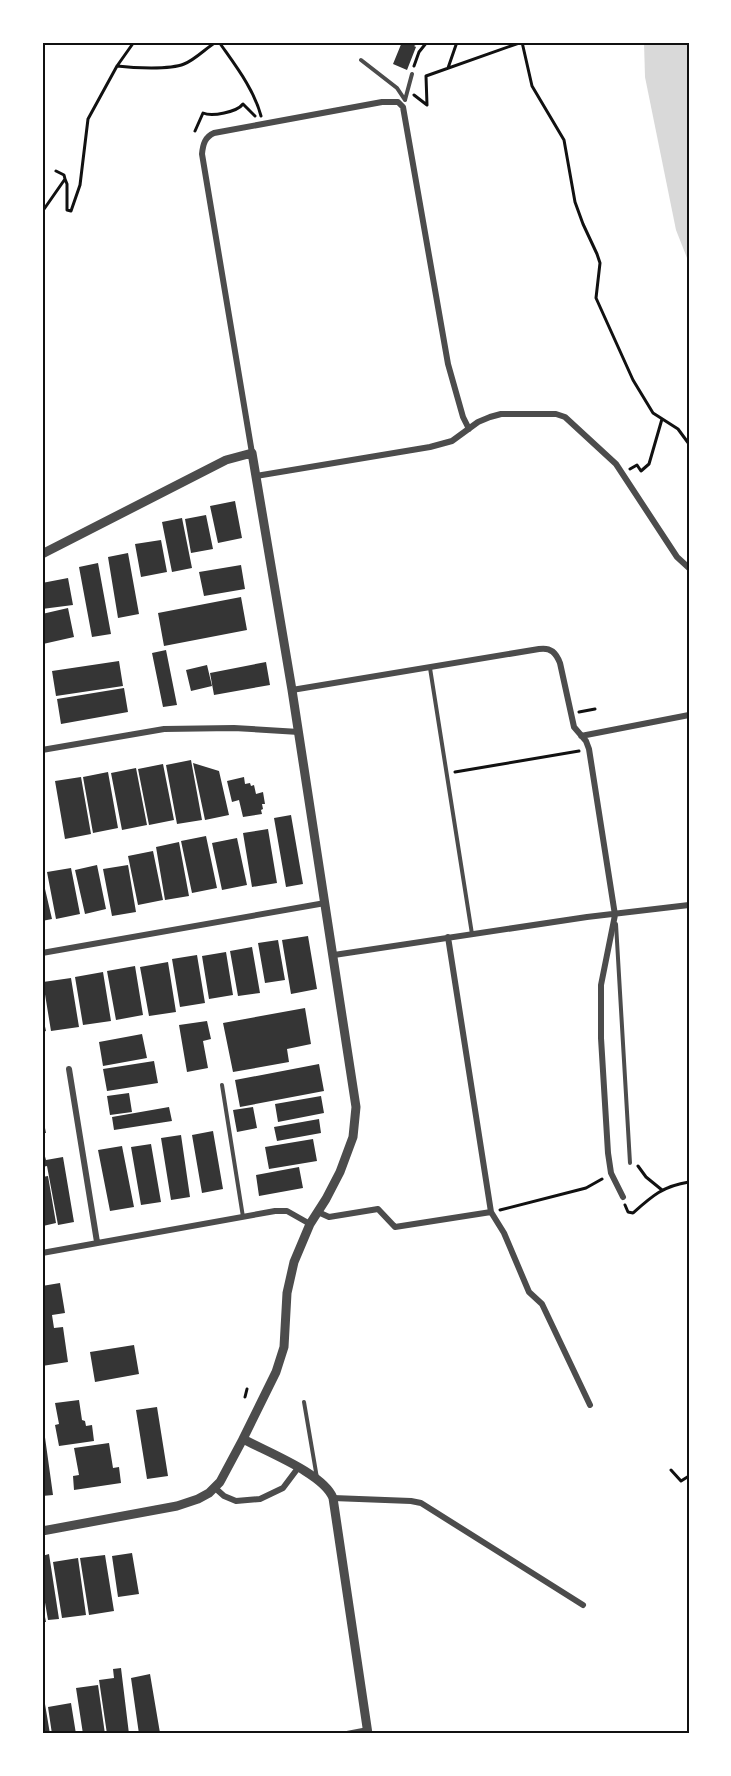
<svg xmlns="http://www.w3.org/2000/svg" width="731" height="1776" font-family="Quicksand,sans-serif">
<style>
.water{fill:#d9d9d9}
.building{fill:#353535}
.lines{fill:none;stroke-linecap:round;stroke-linejoin:round}
.path{stroke:#111;stroke-width:3}
.service{stroke:#4c4c4c;stroke-width:4}
.minor{stroke:#4c4c4c;stroke-width:6}
.tertiary{stroke:#4c4c4c;stroke-width:9}
.neatline{fill:none;stroke:#111;stroke-width:2}
</style>
<rect width="100%" height="100%" fill="#fff"/>
<path class="water" d="M644 42H689V263L676 230 645 77Z"/>
<path class="building" d="M402 42H420L414 46 416 47 407 70 393 64Z
M235 501 242 538 218 543 210 506Z
M206 515 213 549 191 553 185 519Z
M182 518 192 568 172 572 162 522Z
M161 540 167 572 141 577 135 544Z
M128 553 139 614 118 618 108 557Z
M98 563 111 634 92 637 79 567Z
M241 565 245 589 204 596 199 572Z
M68 578 73 605 42 609V583Z
M241 597 247 630 164 646 158 613Z
M68 608 74 637 43 644 42 614Z
M166 650 177 705 163 707 152 653Z
M119 661 123 686 56 696 52 671Z
M266 662 270 685 214 695 210 673Z
M207 665 212 686 191 691 186 670Z
M124 688 128 712 61 724 57 699Z
M191 760 202 820 177 824 166 765Z
M193 763 219 771 229 815 205 820Z
M163 764 174 820 149 825 138 769Z
M136 768 147 825 122 830 111 773Z
M108 772 118 828 93 833 83 777Z
M81 777 91 834 65 839 55 781Z
M244 777 245 784 250 783 251 786 254 785 256 794 263 792 265 804H262L263 809 261 810 262 814 243 817 239 800 232 802 227 781Z
M291 815 303 884 286 887 274 818Z
M268 829 277 883 252 887 243 833Z
M206 836 217 888 192 893 181 841Z
M237 838 247 885 222 890 212 843Z
M179 842 189 896 165 900 156 847Z
M153 851 163 900 138 905 128 856Z
M97 865 106 909 85 914 75 870Z
M128 865 136 912 112 916 103 869Z
M71 868 80 914 56 919 47 872Z
M42 876 52 919 42 921Z
M308 936 317 989 291 994 282 940Z
M278 940 285 980 265 983 258 943Z
M252 947 260 993 238 996 230 951Z
M226 952 233 995 209 999 202 956Z
M197 955 205 1003 180 1007 172 959Z
M168 962 176 1012 149 1016 140 967Z
M135 966 143 1015 116 1020 107 971Z
M103 972 111 1021 83 1025 75 977Z
M71 978 79 1027 51 1031 43 982Z
M305 1008 311 1044 287 1049 289 1062 233 1072 223 1023Z
M42 1013 46 1031 42 1032Z
M207 1021 211 1039 203 1041 208 1068 187 1072 179 1025Z
M142 1034 147 1058 103 1066 99 1042Z
M154 1061 158 1083 107 1091 103 1069Z
M319 1064 324 1091 240 1107 235 1080Z
M129 1093 132 1112 110 1115 107 1096Z
M321 1096 324 1113 278 1122 275 1104Z
M169 1107 172 1121 114 1130 112 1117Z
M253 1107 257 1128 237 1132 233 1110Z
M42 1118H43L46 1133H42Z
M319 1119 321 1133 277 1141 274 1127Z
M213 1131 223 1189 202 1193 192 1135Z
M181 1135 190 1197 171 1200 161 1138Z
M313 1139 317 1161 269 1169 265 1147Z
M151 1144 161 1202 141 1205 131 1147Z
M42 1146 46 1160 63 1157 74 1222 58 1225 47 1166 42 1167Z
M122 1146 134 1207 110 1211 98 1150Z
M299 1167 303 1188 259 1196 256 1175Z
M48 1176 56 1223 43 1226 42 1177Z
M60 1283 65 1313 52 1315 54 1328 63 1327 68 1362 42 1366V1286Z
M134 1345 139 1374 95 1382 90 1352Z
M79 1400 82 1420 85 1421 86 1426 92 1425 94 1441 59 1446 55 1425 59 1424 55 1403Z
M157 1407 168 1476 147 1479 136 1410Z
M42 1423H43L53 1495 42 1496Z
M109 1443 113 1468 119 1467 121 1483 74 1490 73 1476 79 1475 74 1448Z
M132 1553 139 1594 118 1597 112 1556Z
M49 1554 59 1619 48 1620 42 1585V1556Z
M105 1555 114 1611 89 1615 80 1558Z
M78 1558 86 1615 62 1618 53 1562Z
M42 1607H43L46 1622H42Z
M121 1668 129 1734H107L99 1680 114 1678 113 1669Z
M150 1674 160 1733 139 1734 131 1678Z
M98 1685 105 1734H83L76 1688Z
M42 1698H44L50 1734H42Z
M71 1703 76 1734H52L48 1707Z"/>
<g class="lines">
<path class="path" d="M219 42C235 65 254 89 261 116
M522 42 532 86 564 140 575 202 583 224 597 254 600 263 596 298 633 380 653 413 678 429 689 444
M117 66C133 68 170 70 184 64 195 60 206 48 216 42
M414 66 419 52 427 42
M448 68 457 42
M414 95 427 105 426 76 522 42
M195 131 203 113C212 117 237 112 243 104L255 116
M56 171 64 175 65 179
M42 212 65 179 67 184V210L71 211 80 185 88 119 117 66 134 42
M630 469 637 465 641 471 649 464 662 419
M579 712 595 709
M455 772 579 751
M638 1166 646 1177 662 1190
M625 1205 628 1212 633 1213C652 1196 663 1186 689 1182
M500 1210 586 1188 602 1179
M245 1397 247 1389
M671 1470 681 1481 689 1476"/>
<path class="service" d="M361 60 397 88 405 100
M405 100 412 74
M430 668 472 934
M616 924 630 1163
M222 1085 243 1217
M304 1402 317 1478"/>
<path class="minor" d="M252 453 202 154C203 144 205 137 214 133L382 102H398L403 107 448 364 463 417 469 429
M256 476 430 447 452 441 478 422 490 417 501 414H556L565 417 616 464 677 557 689 568
M292 690 539 649C551 647 556 653 560 663L574 727 586 741 589 749 615 915 601 985V1038L608 1153 611 1173 623 1197
M581 736 689 715
M42 750 164 729 234 728 299 732
M448 937 491 1212 504 1233 529 1292 542 1304 590 1405
M42 953 325 903
M334 955 587 917 689 905
M69 1069 97 1242
M318 1212 329 1217 378 1209 395 1227 491 1212
M42 1253 275 1211H287L310 1224
M214 1487 224 1496 236 1501 260 1499 283 1488 298 1468
M333 1498 411 1501 421 1503 583 1605
M347 1734 368 1730"/>
<path class="tertiary" d="M42 554 226 460 252 453 292 690 356 1107 353 1137 340 1172 326 1199 310 1224 294 1262 287 1293 284 1347 276 1372 243 1439 220 1482 209 1493 198 1499 177 1506 42 1531
M243 1439C267 1452 324 1474 333 1498L368 1734"/>
</g>
<rect width="731" height="1776" fill="none" stroke="#ffffff" stroke-width="87"/>
<rect x="44" y="44" width="644" height="1688" class="neatline"/>
</svg>
